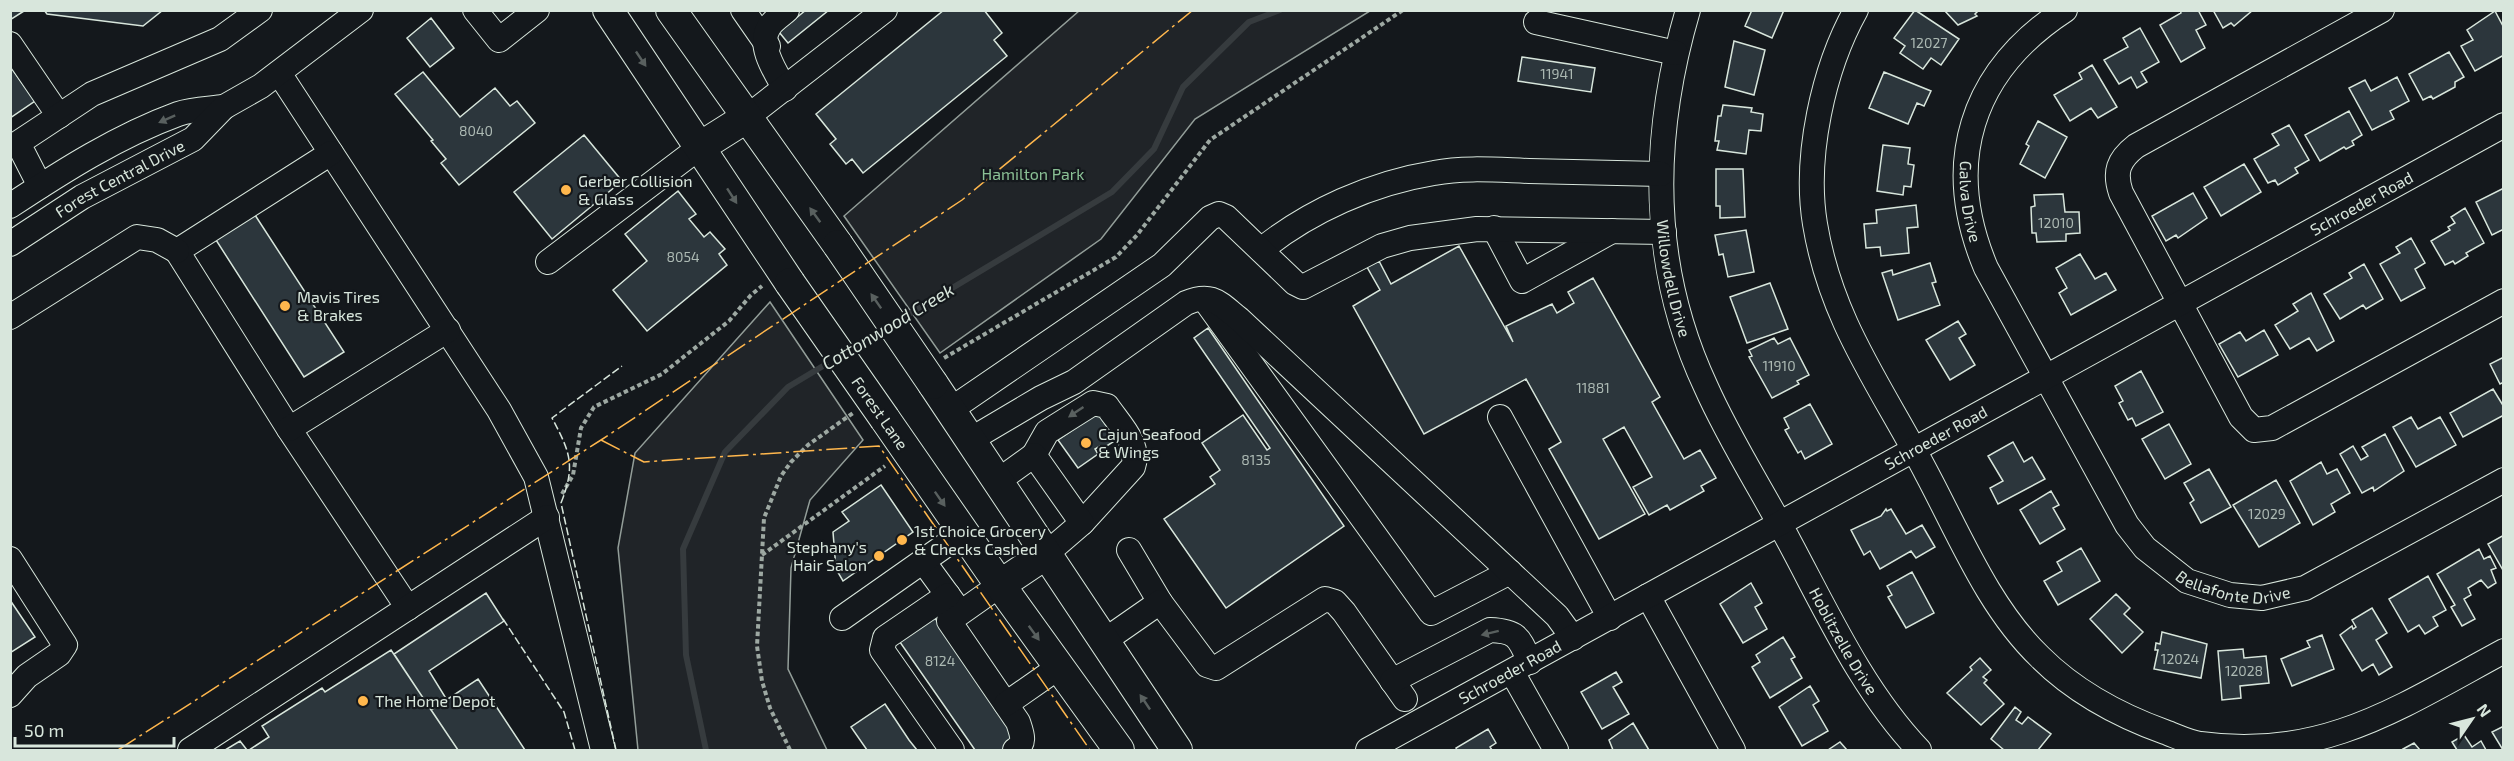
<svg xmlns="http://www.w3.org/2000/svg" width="2514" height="761" font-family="'Exo 2',sans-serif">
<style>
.green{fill:#202428;stroke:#939e99;stroke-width:1.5}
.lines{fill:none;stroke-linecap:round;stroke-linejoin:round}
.stream{stroke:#363b3e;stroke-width:6}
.building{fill:#2c363c;stroke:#d8e6dc;stroke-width:1.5}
.minor-casing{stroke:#d8e6dc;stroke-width:26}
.major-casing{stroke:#d8e6dc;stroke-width:32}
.path{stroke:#9da8a2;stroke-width:4;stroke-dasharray:4.5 3;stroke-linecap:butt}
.minor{stroke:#14181c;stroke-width:24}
.major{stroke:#14181c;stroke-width:30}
.major-bridge-casing{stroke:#d8e6dc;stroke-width:32;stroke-linecap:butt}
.major-bridge{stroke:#14181c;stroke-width:30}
.fence{stroke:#d8e6dc;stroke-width:1.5;stroke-dasharray:8 3;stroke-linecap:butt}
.power{stroke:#ffb74d;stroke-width:1.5;stroke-dasharray:21 4.5 3 4.5;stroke-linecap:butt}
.oneway{fill:#59605f}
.poi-dot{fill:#ffb74d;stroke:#14181c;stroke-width:2}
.labels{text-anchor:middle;stroke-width:4.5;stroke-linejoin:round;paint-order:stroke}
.number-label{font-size:14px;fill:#adbab4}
.park-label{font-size:16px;fill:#8ac095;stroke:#14181c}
.street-label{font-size:16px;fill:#d8e6dc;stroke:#14181c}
.poi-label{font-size:16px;fill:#d8e6dc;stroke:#14181c;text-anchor:start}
.water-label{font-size:18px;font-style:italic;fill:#d8e6dc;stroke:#14181c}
</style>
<rect width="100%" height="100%" fill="#14181c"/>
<path class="green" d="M1079 11H1370L1195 119 1101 239 940 353 844 216Z
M770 302 863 440 810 500 791 568 788 669 827 750H638L618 548 635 453Z"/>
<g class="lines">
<path class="stream" d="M899 320 1112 192 1154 149 1183 87 1249 22 1280 10
M847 351 885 329
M706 750 686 655 683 549 725 452 788 387 833 360"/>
</g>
<path class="building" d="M10 10H24V11L10 20Z
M44 10H163L143 26 47 14Z
M806 10H829L788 43 779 32Z
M944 10H984L1002 33 994 40 1007 56 863 173 852 159 846 164 830 144 836 139 816 114Z
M1752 10H1784L1772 38 1745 26Z
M1915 10 1959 39 1941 65 1931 58 1923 69 1900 53 1905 46 1894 38Z
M1944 10H1979L1975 14 1977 16 1958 25Z
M2180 10H2198L2206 25 2196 30 2205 48 2181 62 2160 25 2181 13Z
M2213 10H2253L2234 26 2231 23 2223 28Z
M2495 11 2504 28V55L2475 71 2461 46 2473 40 2467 30Z
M431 18 454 48 430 67 407 38Z
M2140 28 2159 62 2141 72 2147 82 2137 88 2131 77 2119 84 2104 60 2128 47 2123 38Z
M1734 41 1765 50 1754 95 1725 87Z
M2449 52 2464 77 2455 82V87L2433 99 2431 96 2423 100 2409 74Z
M1522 57 1595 68 1591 92 1518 81Z
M2092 65 2117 107 2098 118 2091 108 2070 121 2054 95 2082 79 2079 73Z
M10 66 35 101 10 118Z
M423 72 460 117 495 88 510 106 517 101 535 123 459 185 441 163 446 159 431 141 433 140 395 94Z
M1884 72 1931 91 1924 106 1917 103 1908 124 1869 108Z
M2397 77 2409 101 2390 111 2394 119 2372 130 2349 88 2365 80 2371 91Z
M1723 105 1752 108 1751 112 1763 114 1761 131 1749 130 1746 154 1717 150 1719 141H1715L1718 116H1721Z
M2349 111 2362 135 2352 141 2354 145 2346 149 2344 147 2320 161 2305 135Z
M2038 121 2067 137 2045 178 2020 164 2029 146 2026 144Z
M2289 125 2309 160 2295 168 2298 173 2278 185 2275 180 2268 183 2254 159 2279 145 2272 134Z
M584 135 622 181 552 239 514 192Z
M1883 145 1910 148 1908 164 1914 165 1911 187 1904 186 1903 195 1877 191Z
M2244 164 2261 192 2221 216 2204 187Z
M1716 169H1743L1745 217 1720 218V206H1716Z
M2504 188V229L2492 235 2476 202Z
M678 191 696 214 689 219 704 237 710 232 725 249 719 254 727 265 647 331 613 290 647 261 625 234Z
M2193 193 2207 218 2178 238 2176 235 2166 241 2152 216Z
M2063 194 2065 212H2079L2080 233 2066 234V241L2037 242 2036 233H2032L2031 207 2035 206 2034 195Z
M1916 205 1918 227 1907 228 1909 253 1881 256 1880 247 1866 248 1864 224 1877 223 1876 210Z
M2465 208 2484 243 2466 253 2468 256 2455 264 2453 261 2445 265 2431 241 2450 230 2448 227 2455 223 2451 217Z
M255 215 344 352 304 377 216 240Z
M1746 230 1754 272 1728 277 1723 254 1719 255 1715 235Z
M2411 238 2425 263 2415 269 2425 288 2401 301 2380 264 2400 253 2396 247Z
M1459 246 1513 342 1506 326 1552 304 1557 313 1574 303 1568 292 1593 278 1660 397 1652 402 1684 459 1700 450 1716 478 1701 486 1704 491 1670 510 1667 505 1649 515 1633 487 1652 477 1624 427 1603 439 1645 514 1599 539 1549 449 1561 442 1526 379 1424 434 1353 306 1380 290 1367 267 1379 261 1391 284Z
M2080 254 2095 279 2106 273 2116 290 2071 315 2059 293 2067 288 2056 268Z
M1930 263 1936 282 1932 283 1940 305 1898 320 1882 273 1892 270 1893 275Z
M2364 264 2383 299 2366 309 2363 305 2340 319 2324 294 2352 278 2349 273Z
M1770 283 1788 329 1747 343 1730 297Z
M2311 293 2334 341 2317 351 2309 338 2290 349 2275 325 2298 311 2293 304Z
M1958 321 1966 334 1959 338 1975 365 1950 380 1926 340Z
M1208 328 1344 526 1226 608 1164 519 1215 484 1210 477 1220 470 1202 443 1243 415 1267 450 1270 448 1194 338Z
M2264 330 2278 355 2238 377 2219 344 2240 332 2246 341Z
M1774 338 1778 344 1790 338 1809 375 1797 381 1799 384 1772 398 1749 357 1752 356 1749 350Z
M2504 357V382L2500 384 2490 364Z
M2141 371 2163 412 2136 426 2132 418 2128 420 2119 403 2123 401 2115 386Z
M2493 389 2504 407V415L2463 437 2450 413Z
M1810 404 1832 444 1805 459 1801 451 1798 453 1785 430 1789 428 1784 418Z
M1098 413 1116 440 1102 449 1100 446 1095 449 1098 454 1078 468 1058 440Z
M2411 417 2418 429 2440 417 2456 445 2416 467 2393 427Z
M2169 424 2191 464 2165 479 2142 439Z
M2385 434 2404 471 2374 491 2373 487 2362 493 2340 454 2353 446 2361 460 2368 456 2362 447Z
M2013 442 2024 462 2032 457 2045 479 1998 504 1990 488 2003 481 1988 456Z
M2321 462 2327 474 2337 469 2350 493 2331 504 2335 512 2313 525 2290 481Z
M2209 469 2231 507 2201 523 2190 503 2194 500 2184 483Z
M2276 480 2300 523 2259 547 2233 505Z
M881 485 913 532 843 581 836 569 833 532 849 521 842 512Z
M2051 491 2059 505 2053 508 2065 529 2040 544 2020 510Z
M1886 509 1887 511 1891 509 1906 534 1922 525 1935 547 1916 558 1911 551 1880 569 1870 551 1864 555 1851 530 1881 516Z
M2504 535V572L2488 544Z
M2081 548 2100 581 2058 605 2044 581 2062 571 2057 562Z
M2479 549 2484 559 2490 556 2496 568 2491 570 2496 583 2488 588 2481 580 2468 588 2471 595 2464 599 2475 619 2462 626 2451 607 2455 605 2437 574Z
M1912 572 1934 613 1906 628 1888 597 1892 595 1887 586Z
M2428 576 2446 610 2433 617 2438 626 2425 634 2419 625 2408 632 2389 599Z
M1751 583 1762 603 1755 607 1767 629 1743 643 1720 604Z
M486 593 504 621 429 671 447 700 431 710 394 654Z
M2116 594 2130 608 2124 614 2143 632 2122 653 2090 619Z
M10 600 35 637 10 653Z
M2372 608 2387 633 2376 640 2392 667 2379 675 2373 664 2362 671 2340 635 2352 626 2353 629 2356 627 2352 620Z
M930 611 1020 740 1004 750H975L895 635Z
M2162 632 2207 644 2201 678 2154 669 2158 650H2155L2156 643 2160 644Z
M2322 635 2334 669 2292 686 2281 659 2310 647 2307 641Z
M1783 637 1795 657 1791 659 1802 678 1770 698 1752 667 1760 662 1756 655Z
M2243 649 2244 658 2266 656 2269 683 2240 686 2241 698 2222 700 2218 651Z
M391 650 458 750H249L269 737 262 726 322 688 325 692Z
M1980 658 1991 670 1983 677 1987 680 1984 683 2004 704 1981 725 1947 693 1972 670 1970 667Z
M1616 672 1622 682 1613 687 1629 714 1602 729 1581 692Z
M478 679 525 750H458L431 710Z
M1810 686 1819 701 1813 705 1828 731 1802 746 1779 707Z
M885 704 909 740 917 750H867L851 727Z
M2015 707 2021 712 2016 720 2022 724 2028 717 2051 734 2038 750H2004L1991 739Z
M1633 723 1649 750H1613L1609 740Z
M2504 726V750H2503L2492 732Z
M1488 729 1496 743 1490 747 1492 750H1457L1456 748Z
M2464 735 2472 747 2481 741 2486 750H2457L2452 742Z
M240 741 247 750H225Z
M1840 742 1847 750H1828Z
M2414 743 2420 750H2404L2403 749Z"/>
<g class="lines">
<defs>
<g id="minor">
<path d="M475 10 499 40 537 10"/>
<path d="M743 10 768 46"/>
<path id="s1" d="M1688 10C1651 136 1649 266 1706 387 1730 441 1762 490 1790 543 1828 614 1863 691 1919 750"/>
<path d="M1856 10C1823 69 1804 157 1815 224 1831 322 1883 389 1927 474 1960 536 1989 608 2040 657 2075 692 2118 715 2165 732 2176 736 2188 742 2200 744 2323 761 2400 707 2504 651"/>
<path id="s2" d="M2065 10C1970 72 1942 164 1986 268L2127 525 2145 548 2187 581 2230 595 2262 598 2305 588 2504 480"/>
<path d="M2382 10 2136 146C2118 160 2114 172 2121 193L2241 417 2254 430 2272 428 2504 301"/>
<path d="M1536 22 1676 53"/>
<path d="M10 44 59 116"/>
<path d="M279 73 499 410 536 477 603 750"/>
<path d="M785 89C776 73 757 45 769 27 773 20 782 15 787 10"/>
<path d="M746 118 885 10"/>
<path d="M331 153 177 251 289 429 408 608"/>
<path d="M40 186 18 143 92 94 220 39 260 10"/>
<path d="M10 206C63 171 118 136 178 114 192 109 209 109 224 107"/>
<path d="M1494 228 1522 281 1612 231"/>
<path id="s3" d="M10 244 82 197 193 139 224 107 261 86 361 10"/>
<path d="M1261 250C1309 211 1372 183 1434 173 1465 167 1498 170 1529 171 1573 172 1617 173 1661 174"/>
<path d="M548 262 700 147"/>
<path d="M1207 303 1431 613 1510 572"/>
<path d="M10 317 137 237 157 240 177 251"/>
<path d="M950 410 1162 265 1210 218 1219 214 1226 217 1295 283 1303 287 1382 246 1410 238 1477 229 1664 232"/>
<path d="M1500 417 1610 618"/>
<path d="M289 429 448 330"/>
<path d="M970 440 1041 398 1074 382 1186 303C1212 292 1219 303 1239 319L1557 616 1573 638"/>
<path d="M1034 455 1047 432 1093 403 1107 406C1119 424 1141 444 1133 467L1082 523"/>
<path d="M998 481 1034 455 1082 523 1046 554"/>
<path d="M1129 550 1160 602"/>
<path d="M10 559 65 645 59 654 27 676 10 695"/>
<path d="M923 561 958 609"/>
<path d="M1000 585 949 621 1018 722C1022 734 1026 743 1015 750"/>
<path d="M948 595 885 638 882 650 952 750"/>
<path d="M1648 596 1733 750"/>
<path d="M842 618 963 533"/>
<path d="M1104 641 1160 602 1207 665 1216 668 1325 599 1335 602 1344 612 1405 699"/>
<path d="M1512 672 1556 750"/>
<path d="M1392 681 1490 630C1518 631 1519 638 1530 662"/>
<path d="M1006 704 1059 667"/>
<path d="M190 750 547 517"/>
<path id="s4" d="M1368 750 2504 125"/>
</g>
<path id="major" d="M608 10 790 283
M671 10 838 245
M700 147 746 118
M933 384 1177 750
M885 419 1000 585 1119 750
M1000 585 1046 554"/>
</defs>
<use href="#minor" class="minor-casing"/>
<use href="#major" class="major-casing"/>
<path class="path" d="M944 358 1116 257 1137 235 1210 140 1403 10
M562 494 573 475 581 428 594 407 662 374 729 321 751 295 762 286
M762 555 885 466
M790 750 770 708 762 681 757 646 764 518 781 476 791 462 808 445 853 413"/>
<use href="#minor" class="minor"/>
<use href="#major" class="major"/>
<defs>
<path id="major-bridge" d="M838 245 933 384
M790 283 885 419"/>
</defs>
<use href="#major-bridge" class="major-bridge-casing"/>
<use href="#major-bridge" class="major-bridge"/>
<path class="fence" d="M503 619 564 712 575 750
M616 750 561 503C576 465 570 452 552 418L622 366"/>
<path class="power" d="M601 440 644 462 879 446 1090 750
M118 750 601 440 962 200 1193 10"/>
</g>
<defs><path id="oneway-solid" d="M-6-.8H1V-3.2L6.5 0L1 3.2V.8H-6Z" transform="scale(1.5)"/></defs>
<g class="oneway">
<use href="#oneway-solid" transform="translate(641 59) rotate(56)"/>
<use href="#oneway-solid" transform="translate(167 119) rotate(156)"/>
<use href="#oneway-solid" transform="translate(732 196) rotate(57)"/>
<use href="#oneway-solid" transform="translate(815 215) rotate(-126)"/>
<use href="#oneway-solid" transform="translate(876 301) rotate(-125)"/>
<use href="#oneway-solid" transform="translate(1076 412) rotate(146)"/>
<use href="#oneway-solid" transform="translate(940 499) rotate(55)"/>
<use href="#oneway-solid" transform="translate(1034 633) rotate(54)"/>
<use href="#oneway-solid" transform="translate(1490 633) rotate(166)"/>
<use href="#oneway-solid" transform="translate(1145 702) rotate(-124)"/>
</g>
<g class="poi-dot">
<circle cx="566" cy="190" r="6"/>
<circle cx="285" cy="306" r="6"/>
<circle cx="1086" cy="443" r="6"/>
<circle cx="902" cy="540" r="6"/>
<circle cx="879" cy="556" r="6"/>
<circle cx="363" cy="701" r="6"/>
</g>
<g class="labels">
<g class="number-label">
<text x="1929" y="48">12027</text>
<text x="1557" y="79">11941</text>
<text x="476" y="136">8040</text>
<text x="2056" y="228">12010</text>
<text x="683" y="262">8054</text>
<text x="1779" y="371">11910</text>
<text x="1593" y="393">11881</text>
<text x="1256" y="465">8135</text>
<text x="2267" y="519">12029</text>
<text x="2180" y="664">12024</text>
<text x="940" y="666">8124</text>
<text x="2244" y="676">12028</text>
</g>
<g class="park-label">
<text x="1033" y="180">Hamilton Park</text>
</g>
<g class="street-label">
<text dy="6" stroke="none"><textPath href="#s3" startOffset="128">Forest Central Drive</textPath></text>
<text dy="6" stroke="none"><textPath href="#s2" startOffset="228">Galva Drive</textPath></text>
<text dy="6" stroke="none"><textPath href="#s4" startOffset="1134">Schroeder Road</textPath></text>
<text dy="6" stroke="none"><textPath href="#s1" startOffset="272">Willowdell Drive</textPath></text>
<text transform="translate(880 413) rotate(55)" y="6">Forest Lane</text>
<text dy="6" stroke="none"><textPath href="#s4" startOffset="648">Schroeder Road</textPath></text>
<text dy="6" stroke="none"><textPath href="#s2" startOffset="720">Bellafonte Drive</textPath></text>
<text dy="6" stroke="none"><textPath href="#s1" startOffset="675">Hoblitzelle Drive</textPath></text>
<text dy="6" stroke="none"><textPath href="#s4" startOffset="162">Schroeder Road</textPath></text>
</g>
<g class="poi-label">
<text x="578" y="187">Gerber Collision<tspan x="578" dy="18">&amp; Glass</tspan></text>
<text x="297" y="303">Mavis Tires<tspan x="297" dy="18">&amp; Brakes</tspan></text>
<text x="1098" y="440">Cajun Seafood<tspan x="1098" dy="18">&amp; Wings</tspan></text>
<text x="914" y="537">1st Choice Grocery<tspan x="914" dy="18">&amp; Checks Cashed</tspan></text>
<text x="867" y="553" text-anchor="end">Stephany's<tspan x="867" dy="18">Hair Salon</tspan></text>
<text x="375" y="707">The Home Depot</text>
</g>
<g class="water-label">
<text transform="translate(888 327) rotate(-31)" y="6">Cottonwood Creek</text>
</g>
</g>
<rect width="2514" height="761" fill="none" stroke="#d8e6dc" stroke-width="24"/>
<g transform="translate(2472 719) rotate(55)" stroke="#14181c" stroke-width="4.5" paint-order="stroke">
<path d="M0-4.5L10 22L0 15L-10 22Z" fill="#d8e6dc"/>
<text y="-9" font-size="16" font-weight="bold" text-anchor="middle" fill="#d8e6dc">N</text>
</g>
<path d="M15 737v9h159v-9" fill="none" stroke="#d8e6dc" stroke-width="3"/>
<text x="24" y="737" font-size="18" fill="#d8e6dc" stroke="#14181c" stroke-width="4.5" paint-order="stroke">50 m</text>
</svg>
